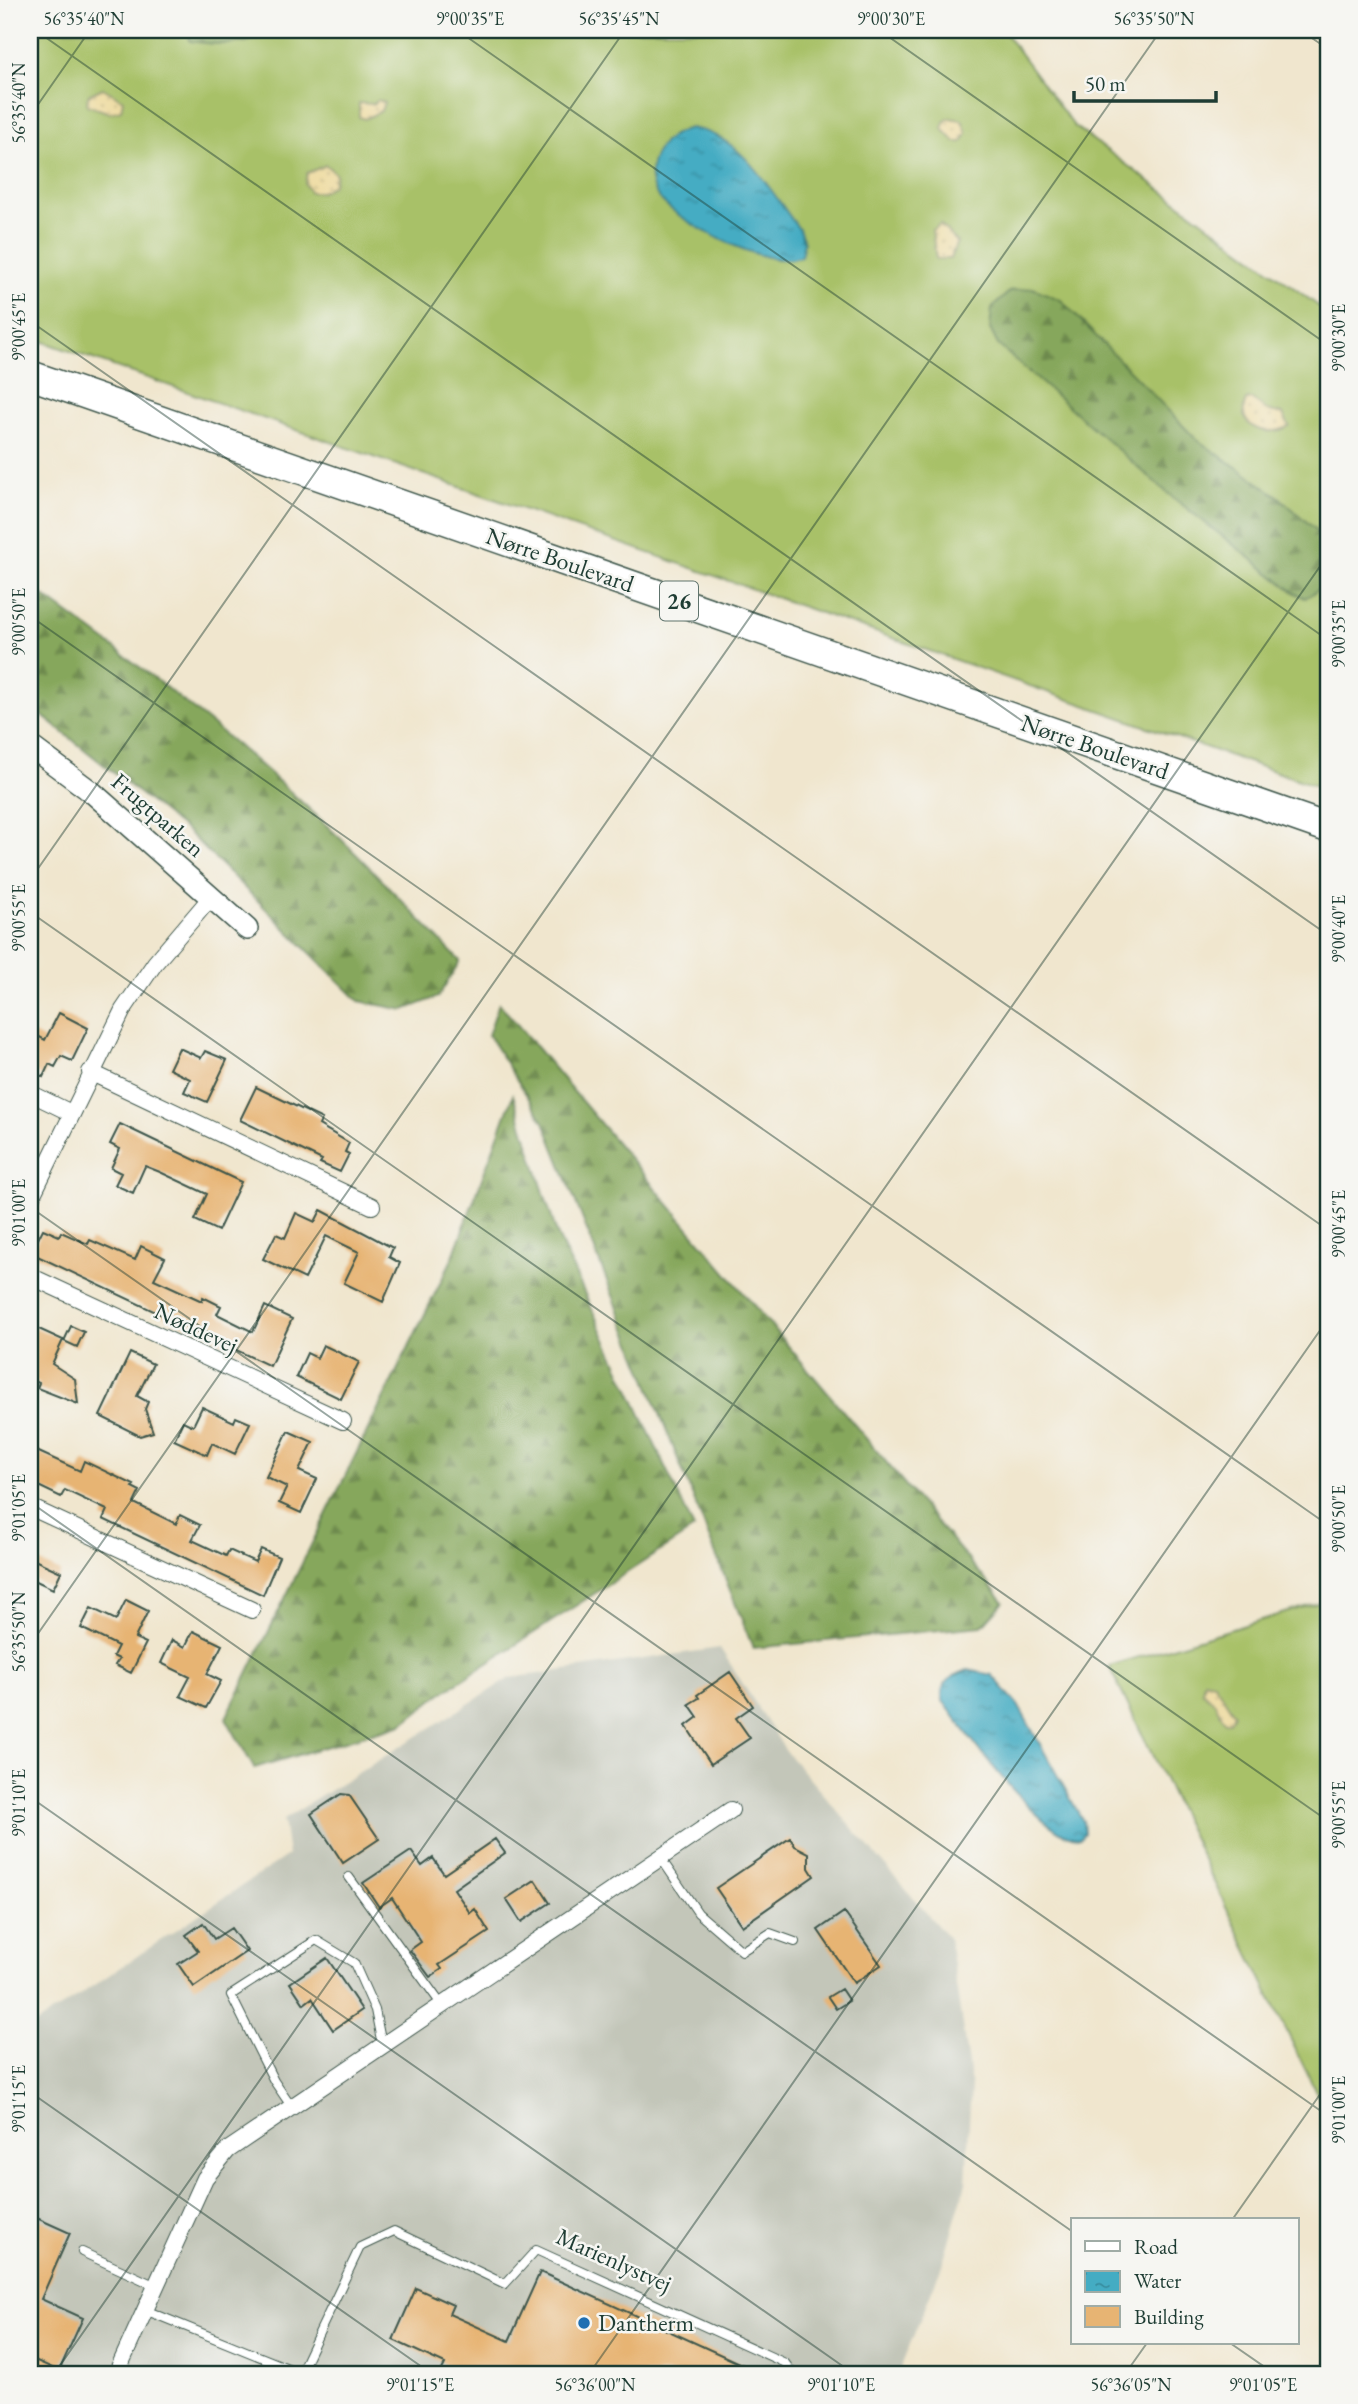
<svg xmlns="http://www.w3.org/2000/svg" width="1358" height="2404" font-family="'EB Garamond',serif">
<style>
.industrial{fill:#c3c6b9}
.grass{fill:#a8c167;stroke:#647f4e;stroke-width:2}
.forest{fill:url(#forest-firs);stroke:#527248;stroke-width:2}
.sand{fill:url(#sand-dots);stroke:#868c69;stroke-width:2}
.water{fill:url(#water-ripples);stroke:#32747c;stroke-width:2}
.building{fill:#e7b473}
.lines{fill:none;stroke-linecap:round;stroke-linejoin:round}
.service-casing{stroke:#3e564b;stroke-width:10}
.minor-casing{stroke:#3e564b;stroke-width:18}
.tertiary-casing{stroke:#3e564b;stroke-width:24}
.trunk-casing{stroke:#3e564b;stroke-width:31}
.service{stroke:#fff;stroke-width:8}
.minor{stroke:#fff;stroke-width:16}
.tertiary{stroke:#fff;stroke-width:21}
.trunk{stroke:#fff;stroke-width:28}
.ticks{fill:none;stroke:#1f3d34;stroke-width:2;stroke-opacity:0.45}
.poi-dot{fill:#1f6fb2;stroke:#f6f6f2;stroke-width:2.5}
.labels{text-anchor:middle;stroke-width:5;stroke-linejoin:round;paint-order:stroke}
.shield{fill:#f6f6f2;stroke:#60746d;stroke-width:2}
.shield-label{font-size:23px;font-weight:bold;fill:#1f3d34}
.street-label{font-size:24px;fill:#1f3d34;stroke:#f6f6f2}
.poi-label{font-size:24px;fill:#1f3d34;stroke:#f6f6f2;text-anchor:start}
.neatline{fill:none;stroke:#1f3d34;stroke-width:2.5}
.ticks-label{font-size:18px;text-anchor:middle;fill:#1f3d34}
</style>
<defs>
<pattern id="forest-firs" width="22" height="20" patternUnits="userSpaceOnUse" patternTransform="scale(1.75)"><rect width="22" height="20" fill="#86a75c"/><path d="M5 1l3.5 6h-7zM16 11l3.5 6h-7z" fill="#6d894d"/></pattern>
<pattern id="sand-dots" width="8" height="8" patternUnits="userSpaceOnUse" patternTransform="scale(1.75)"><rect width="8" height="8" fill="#eeda9e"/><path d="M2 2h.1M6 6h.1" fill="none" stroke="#ccbc89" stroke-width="1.8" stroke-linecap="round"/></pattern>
<pattern id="water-ripples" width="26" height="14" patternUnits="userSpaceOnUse" patternTransform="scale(1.75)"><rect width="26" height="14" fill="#44acc3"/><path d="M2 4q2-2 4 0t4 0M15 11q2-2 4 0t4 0" fill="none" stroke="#388d9f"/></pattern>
</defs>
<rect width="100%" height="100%" fill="#f6f6f2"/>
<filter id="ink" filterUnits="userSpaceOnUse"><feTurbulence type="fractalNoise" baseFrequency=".0143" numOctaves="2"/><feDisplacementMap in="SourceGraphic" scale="14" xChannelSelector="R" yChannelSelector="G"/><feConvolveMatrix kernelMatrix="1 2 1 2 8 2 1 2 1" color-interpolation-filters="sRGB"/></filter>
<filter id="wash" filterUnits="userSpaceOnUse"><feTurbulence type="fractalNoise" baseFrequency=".00686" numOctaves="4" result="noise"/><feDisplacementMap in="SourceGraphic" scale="28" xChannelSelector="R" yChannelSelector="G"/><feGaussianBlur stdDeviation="1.57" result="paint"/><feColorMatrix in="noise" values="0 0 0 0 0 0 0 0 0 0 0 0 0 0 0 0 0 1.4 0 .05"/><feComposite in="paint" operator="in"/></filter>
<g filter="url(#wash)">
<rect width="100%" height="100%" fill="#f0e6ce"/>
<path class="industrial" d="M720 1648 787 1753 949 1939 971 2084 966 2183 942 2265 898 2374H30V2028L288 1855 283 1820 510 1678Z"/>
<path class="grass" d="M30 30H1003L1074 126 1328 313V790L30 337Z
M1328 1596V2116L1109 1666 1318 1603Z"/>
<path class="forest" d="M188 30H278C250 46 221 46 190 41Z
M1033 288 1061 300 1196 439 1278 496 1328 541C1328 572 1334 582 1305 598L1295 593 1171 496 998 345 990 329 992 308 1010 291Z
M30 586C139 664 245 746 342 840 382 879 421 921 460 961L438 997 404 1010 359 1001 188 832 30 706Z
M499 1003 1004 1602 982 1626 753 1648 544 1122 488 1035Z
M513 1095 557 1234 694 1529 440 1694 402 1724 254 1768 226 1718 452 1259Z"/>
<path class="sand" d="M103 88 123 100 121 110 110 113 87 105 88 95Z
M378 100 384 102 381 111 365 119 359 117V103L373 104Z
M949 118 962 120 967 133 962 142H955L943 129 944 122Z
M326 165 336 174 333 185 321 192H310L305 184 307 173Z
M940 224 957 242 950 259H936L932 230Z
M1252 399 1266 410 1283 414 1289 426C1269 439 1234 427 1246 400Z
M1204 1681 1214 1683 1234 1714 1229 1722H1225L1215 1703 1202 1691Z"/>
<path class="water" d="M690 128C742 134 770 191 799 229L804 242 801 256C773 273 673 220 657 195 649 183 649 171 654 158 661 141 673 133 690 128Z
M968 1670 992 1675 1018 1705 1083 1821 1084 1833 1080 1838C1043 1841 965 1731 943 1701 938 1682 952 1676 968 1670Z"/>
<g id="blocks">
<path class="building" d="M59 1013 88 1028 72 1061 61 1056 55 1067 49 1064 43 1077 30 1070V1032L45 1040Z
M179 1048 201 1058 205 1051 227 1060 207 1102 184 1092 190 1079 169 1069Z
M256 1087 322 1119 319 1125 349 1143 345 1152 349 1154 340 1172 320 1163 322 1160 240 1120Z
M120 1124 241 1182 218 1231 195 1220 207 1194 160 1172 145 1166 133 1193 115 1185 121 1173 111 1168 120 1149 110 1144Z
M321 1210 393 1248 389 1257 400 1263 383 1302 344 1283 359 1252 326 1236 305 1279 263 1259 276 1234 285 1238 296 1213 315 1222Z
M43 1229 59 1236 61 1232 88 1244 90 1240 135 1260 141 1246 165 1258 154 1279 202 1301 203 1297 221 1306 217 1314 253 1332 265 1306 292 1319 270 1366 31 1253Z
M30 1325 63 1340 52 1364 75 1379 78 1404 37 1388 39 1383 30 1379Z
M71 1326 84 1332 77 1347 64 1341Z
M323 1345 359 1362 341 1399 296 1377 307 1353 317 1358Z
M130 1353 153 1364 137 1396 148 1402 145 1409 153 1432 140 1436 100 1416Z
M202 1407 234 1422 236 1417 250 1423 235 1454 212 1443 207 1455 174 1440 183 1421 193 1426Z
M288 1431 313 1442 299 1471 317 1479 301 1513 279 1503 287 1487 266 1477Z
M30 1448 80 1471 84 1461 134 1485 132 1487 140 1491 134 1503 176 1524 180 1515 200 1525 192 1540 226 1556 229 1550 255 1562 261 1549 279 1557 263 1595 103 1519 107 1510 65 1490 61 1497 30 1482Z
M30 1558 61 1572 53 1589 30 1578Z
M126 1600 148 1611 135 1638 146 1643 131 1673 115 1665 119 1659 113 1656 118 1646 81 1628 91 1608 116 1620Z
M193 1631 222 1645 207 1674 221 1681 206 1708 180 1696 190 1677 161 1663 172 1640 185 1647Z
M730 1672 753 1706 736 1718 750 1738 711 1764 686 1726 698 1717 689 1704 699 1698 697 1695Z
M341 1794 349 1795 379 1839 343 1863 311 1814Z
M790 1838 795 1846 809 1853V1868L814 1876 742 1926 716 1888Z
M495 1839 505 1853 454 1889 470 1913 475 1909 489 1932 439 1965 442 1969 430 1977 410 1950 421 1942 392 1898 379 1907 363 1883 411 1851 422 1866 433 1858 444 1874Z
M535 1880 550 1903 521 1922 506 1899Z
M844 1912 881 1965 854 1983 818 1930Z
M203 1923 214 1939 231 1928 247 1951 194 1987 178 1964 198 1951 186 1935Z
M327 1958 362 2010 333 2030 312 1998 304 2004 290 1983Z
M841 1989 849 2001 836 2009 828 1997Z
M30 2215 70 2233 41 2299 83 2318 59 2371 30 2358Z
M540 2272 763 2374H440L445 2364 393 2340 416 2288 453 2305 449 2314 509 2341Z"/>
</g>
</g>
<g filter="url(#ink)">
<use href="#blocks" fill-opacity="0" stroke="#3e564b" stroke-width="2"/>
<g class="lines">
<defs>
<path id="service" d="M660 1857 698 1913 742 1951 770 1933 795 1942
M349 1877 441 2004
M291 2106 274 2081 231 1995 316 1940 354 1963 375 2010 382 2045
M82 2252 156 2286
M145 2310 300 2373 360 2247 394 2231 505 2284 536 2250 785 2363 793 2374
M30 2371 38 2374"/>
<path id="minor" d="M90 1072 372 1206
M30 1093 71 1113
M30 1200 123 1010 155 963 212 896
M30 1276 343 1421
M30 1507 252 1610
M116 2374 205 2178 228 2150 731 1810"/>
<path id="tertiary" d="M30 746 93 793 247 929"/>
<path id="trunk" d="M30 375 1328 828"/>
</defs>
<use href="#service" class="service-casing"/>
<use href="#minor" class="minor-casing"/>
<use href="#tertiary" class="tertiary-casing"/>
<use href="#trunk" class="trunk-casing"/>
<use href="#service" class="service"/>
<use href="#minor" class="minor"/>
<use href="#tertiary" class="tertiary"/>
<use href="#trunk" class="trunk"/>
</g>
</g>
<path class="ticks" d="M35 30 1328 935M457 30 1328 640M879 30 1328 345M1300 30 1328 49M30 116 90 30M30 321 1328 1230M30 616 1328 1525M30 880 625 30M30 912 1328 1821M30 1207 1328 2116M30 1502 1073 2232M30 1645 1161 30M30 1797 854 2374M30 2092 432 2374M1232 2220 1328 2083M1230 2343 1275 2374M54 2374 1328 555M589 2374 1328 1319M1125 2374 1147 2343"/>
<circle class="poi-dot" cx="584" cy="2323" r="7"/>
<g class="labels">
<rect class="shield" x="660" y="581.5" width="38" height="39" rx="5"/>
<g class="shield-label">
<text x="679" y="609">26</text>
</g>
<g class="street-label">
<text transform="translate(560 560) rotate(19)" y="8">Nørre Boulevard</text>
<text transform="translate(1095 747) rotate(19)" y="8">Nørre Boulevard</text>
<text transform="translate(158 815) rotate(41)" y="8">Frugtparken</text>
<text transform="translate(196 1328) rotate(25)" y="8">Nøddevej</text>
<text transform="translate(614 2260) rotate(24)" y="8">Marienlystvej</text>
</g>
<g class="poi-label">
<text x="598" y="2331">Dantherm</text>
</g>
</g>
<rect width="1358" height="2404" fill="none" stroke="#f6f6f2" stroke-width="77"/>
<rect x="1071" y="2218" width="228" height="126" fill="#f6f6f2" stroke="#a0aca6" stroke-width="2"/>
<rect x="1085" y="2241" width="35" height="10" fill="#ffffff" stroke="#a0aca6" stroke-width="2"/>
<text x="1134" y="2254" font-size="21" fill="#1f3d34">Road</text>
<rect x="1085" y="2271" width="35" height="21" fill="url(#water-ripples)" stroke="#a0aca6" stroke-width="2"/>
<text x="1134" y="2288" font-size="21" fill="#1f3d34">Water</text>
<rect x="1085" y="2306" width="35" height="21" fill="#e7b473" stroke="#a0aca6" stroke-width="2"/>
<text x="1134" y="2324" font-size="21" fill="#1f3d34">Building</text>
<path d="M1074 91v10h142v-10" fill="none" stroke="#1f3d34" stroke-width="3.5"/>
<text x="1085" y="91" font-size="21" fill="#1f3d34" stroke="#f6f6f2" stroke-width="5" paint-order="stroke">50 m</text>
<rect x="38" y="38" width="1282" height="2328" class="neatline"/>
<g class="ticks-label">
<text x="84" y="25">56°35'40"N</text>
<text x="470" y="25">9°00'35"E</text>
<text x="619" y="25">56°35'45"N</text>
<text x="891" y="25">9°00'30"E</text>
<text x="1154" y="25">56°35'50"N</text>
<text transform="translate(19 103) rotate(-90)" y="6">56°35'40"N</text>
<text transform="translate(19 327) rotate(-90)" y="6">9°00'45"E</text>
<text transform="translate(1339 338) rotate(-90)" y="6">9°00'30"E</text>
<text transform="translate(19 622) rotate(-90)" y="6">9°00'50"E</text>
<text transform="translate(1339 634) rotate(-90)" y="6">9°00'35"E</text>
<text transform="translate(19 918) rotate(-90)" y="6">9°00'55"E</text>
<text transform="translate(1339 929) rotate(-90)" y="6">9°00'40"E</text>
<text transform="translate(19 1213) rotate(-90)" y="6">9°01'00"E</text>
<text transform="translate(1339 1224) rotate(-90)" y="6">9°00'45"E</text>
<text transform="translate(19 1508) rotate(-90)" y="6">9°01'05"E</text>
<text transform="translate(1339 1519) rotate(-90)" y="6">9°00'50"E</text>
<text transform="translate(19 1632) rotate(-90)" y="6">56°35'50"N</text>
<text transform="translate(19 1803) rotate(-90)" y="6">9°01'10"E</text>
<text transform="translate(1339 1815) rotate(-90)" y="6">9°00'55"E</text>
<text transform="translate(19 2099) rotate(-90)" y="6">9°01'15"E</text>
<text transform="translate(1339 2110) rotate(-90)" y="6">9°01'00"E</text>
<text x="420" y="2391">9°01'15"E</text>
<text x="595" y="2391">56°36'00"N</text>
<text x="841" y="2391">9°01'10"E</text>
<text x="1131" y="2391">56°36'05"N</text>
<text x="1263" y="2391">9°01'05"E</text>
</g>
</svg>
